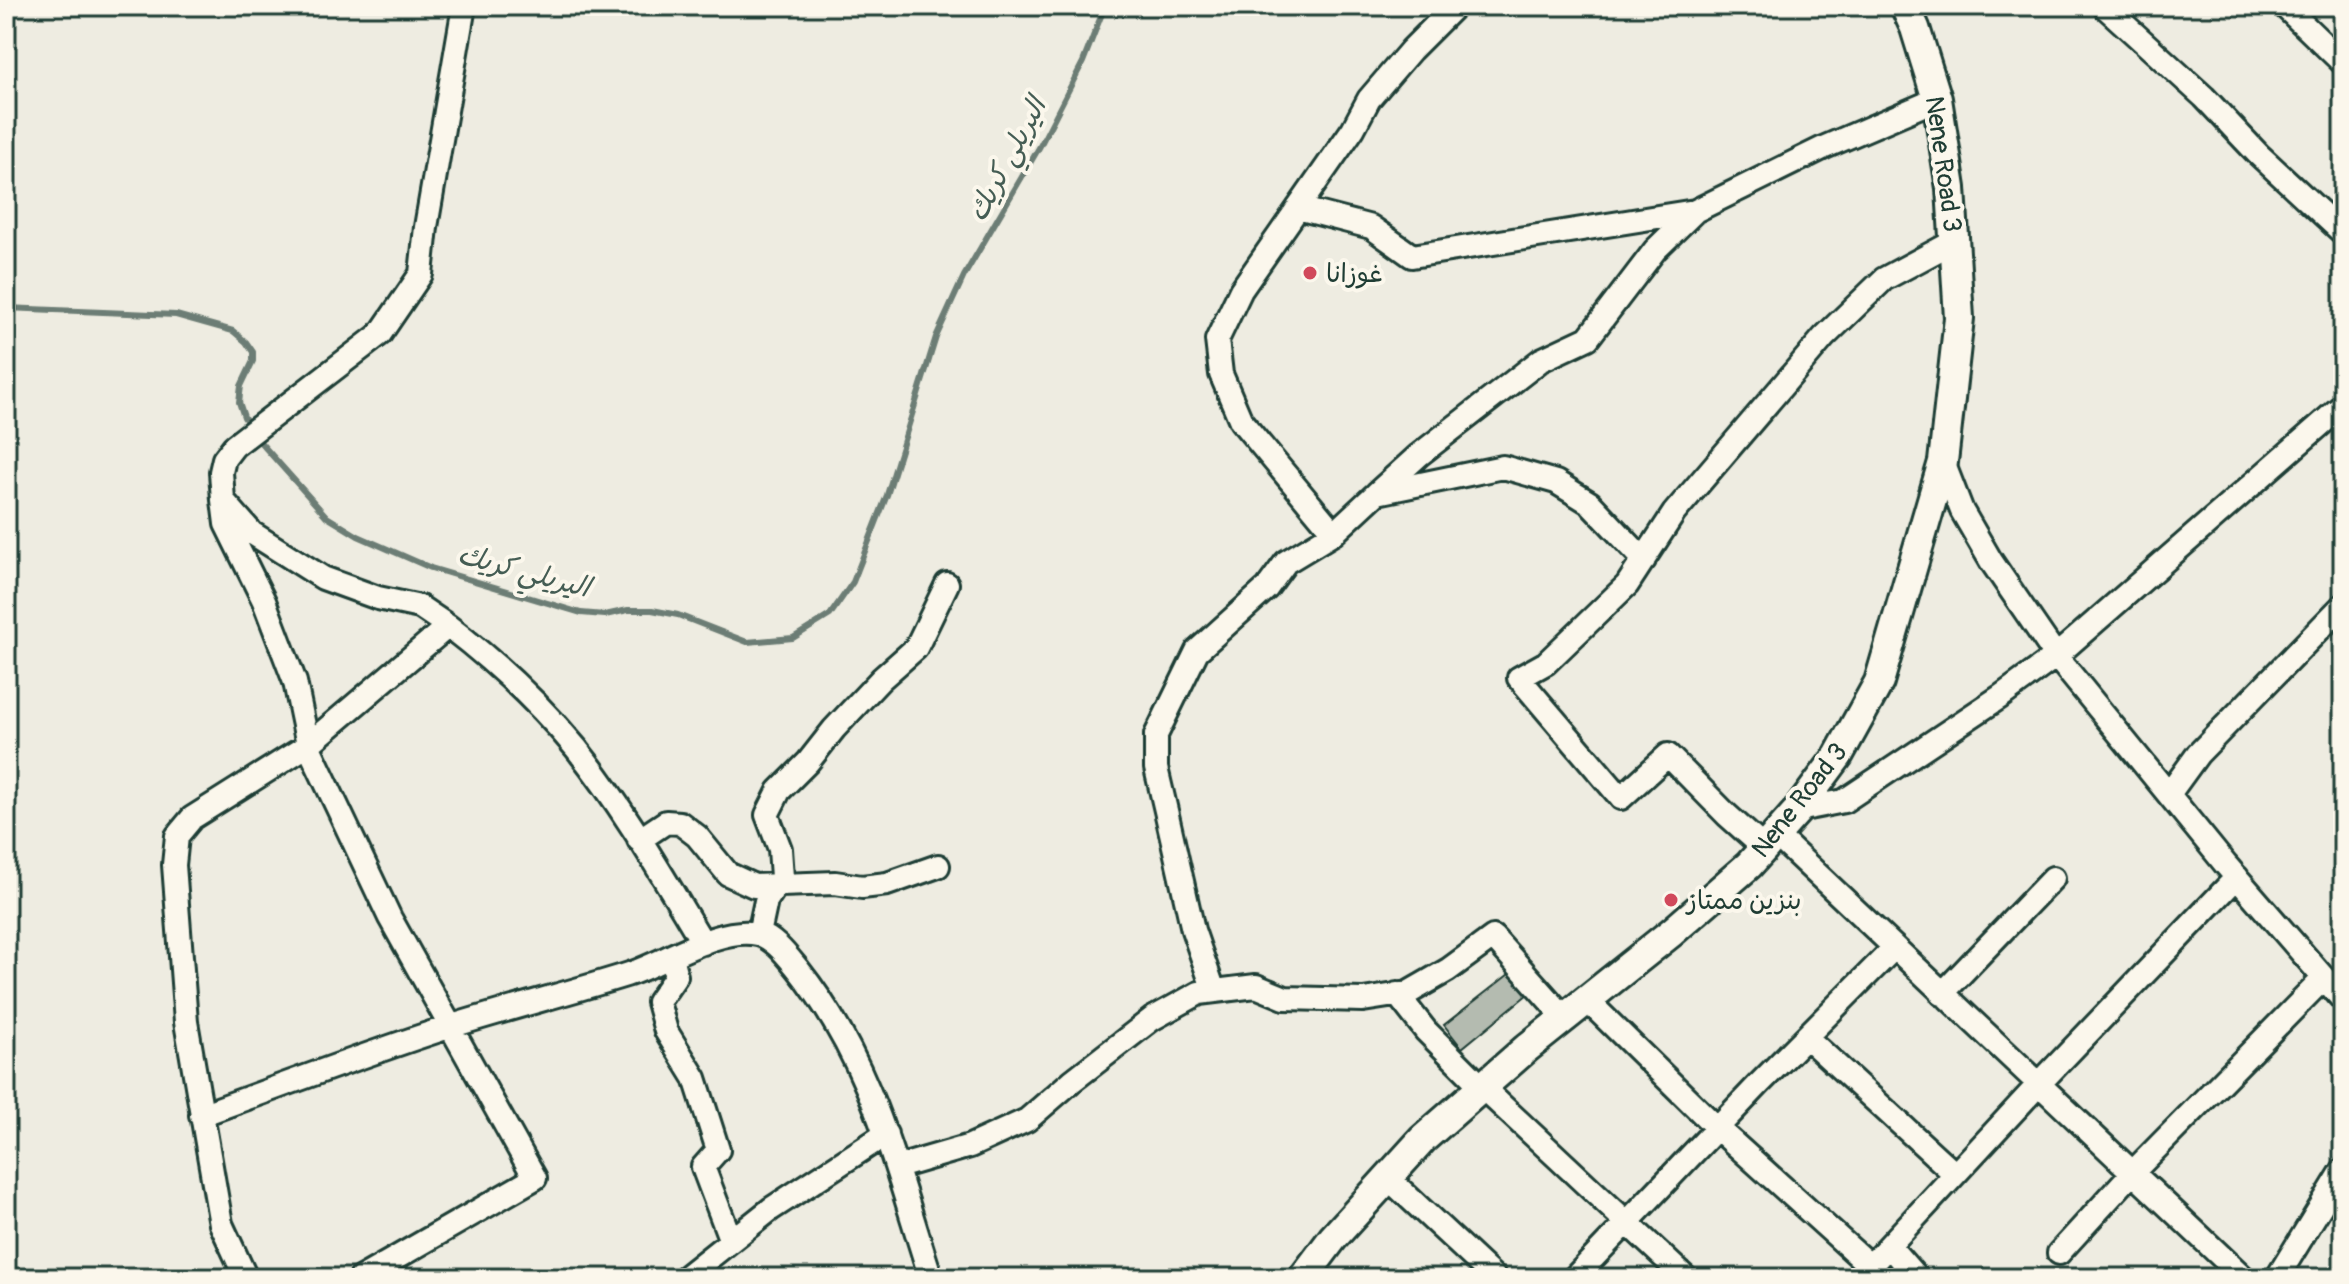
<svg xmlns="http://www.w3.org/2000/svg" width="2349" height="1284" font-family="Pangolin,'Playpen Sans Arabic',sans-serif">
<style>
.lines{fill:none;stroke-linecap:round;stroke-linejoin:round}
.stream{stroke:#6c7d74;stroke-width:6}
.building{fill:#b4bbb0;stroke:#1f3d34;stroke-width:2}
.minor-casing{stroke:#1f3d34;stroke-width:28}
.major-casing{stroke:#1f3d34;stroke-width:34}
.minor{stroke:#fbf7ec;stroke-width:22}
.major{stroke:#fbf7ec;stroke-width:28}
.poi-dot{fill:#d1495b;stroke:#fbf7ec;stroke-width:3}
.labels{text-anchor:middle;stroke-width:8;stroke-linejoin:round;paint-order:stroke}
.street-label{font-size:26px;fill:#1f3d34;stroke:#fbf7ec}
.poi-label{font-size:26px;fill:#1f3d34;stroke:#fbf7ec;text-anchor:start}
.water-label{font-size:28px;font-style:italic;fill:#455d54;stroke:#fbf7ec}
</style>
<rect width="100%" height="100%" fill="#eeece1"/>
<filter id="ink" filterUnits="userSpaceOnUse"><feTurbulence type="fractalNoise" baseFrequency=".0125" numOctaves="2"/><feDisplacementMap in="SourceGraphic" scale="16" xChannelSelector="R" yChannelSelector="G"/><feConvolveMatrix kernelMatrix="1 2 1 2 8 2 1 2 1" color-interpolation-filters="sRGB"/></filter>
<g filter="url(#ink)">
<g class="lines">
<path class="stream" d="M6 308 176 315 233 331 246 342 253 352V361L241 386 239 402 244 417 261 443 327 517 358 536 431 568 581 613 605 615 628 610H652L678 615 747 642 793 638 830 615 853 582 887 495 936 337 964 276 1040 146 1083 62 1105 6"/>
</g>
<path class="building" d="M1509 974 1528 994 1462 1048 1444 1025Z"/>
<g class="lines">
<defs>
<path id="minor" d="M2104 6 2204 97 2258 154 2343 233
M2284 6 2343 63
M1298 208 1371 227 1412 256 1695 211
M1943 462 1962 511 1991 561 2056 656 2226 865 2343 1000
M1377 493 1419 455 1541 360 1588 338 1655 250 1695 211 1825 147 1937 99
M223 500 226 524 264 601 295 682 308 745 390 918 535 1178 361 1278
M1334 533 1377 493 1503 467 1556 482 1590 503 1644 560
M448 626 420 607 378 598 323 578 252 533 223 500 221 472 224 459 234 446 380 334 421 274 426 227 464 6
M2169 794 2198 754 2343 605
M1798 810 1844 801 2000 697 2056 656 2343 405
M1776 835 2244 1278
M639 840 666 822 680 823 697 836 728 874 754 886 835 883 862 887 887 884 938 866
M1764 848 1727 815 1668 755 1621 798 1519 678 1546 663 1627 585 1674 513 1824 337 1884 279 1955 241
M759 934 766 901 782 877 780 849 767 815 779 791 808 762 834 729 881 679 916 648 947 584
M671 957 676 976 658 1002 666 1031 695 1078 718 1150 703 1167 731 1241
M1214 991 1193 930 1167 815 1156 768V735L1197 651 1267 588 1286 562 1334 533 1241 421 1221 374 1217 340 1241 290 1353 129 1369 99 1411 50 1455 6
M1397 994 1426 1031 1482 1087 1686 1278
M1942 994 2053 878
M1587 1000 1717 1128 1870 1266
M1806 1037 1955 1174
M201 1115C284 1085 368 1053 452 1026 510 1008 568 993 626 975 663 964 719 925 758 934 774 938 788 957 798 969 873 1063 895 1168 931 1278
M898 1167 970 1146 1027 1120 1072 1081 1152 1019 1199 993 1256 986 1285 998 1363 1000 1408 993 1448 970 1493 937 1565 1018
M1388 1178 1495 1278
M1889 1246 1917 1278
M2059 1253 2133 1172 2324 978
M246 1278 221 1224 186 1022 174 865 177 836 192 818 308 745 448 626C495 662 538 702 576 748 624 808 663 877 703 943
M684 1278 771 1209 886 1134
M1574 1278 1760 1083 1893 949
M1859 1278 2039 1084 2237 877
M2277 1278 2343 1170"/>
<path id="major" d="M1303 1278 1333 1238 1423 1139 1528 1047 1672 932 1749 865 1798 810 1838 756 1879 682 1943 462 1959 318 1951 188 1937 99 1915 28 1905 6"/>
</defs>
<use href="#minor" class="minor-casing"/>
<use href="#major" class="major-casing"/>
<use href="#minor" class="minor"/>
<use href="#major" class="major"/>
</g>
</g>
<g class="poi-dot">
<circle cx="1310" cy="273" r="8"/>
<circle cx="1671" cy="900" r="8"/>
</g>
<g class="labels">
<g class="street-label">
<text transform="translate(1944 164) rotate(82)" y="9">Nene Road 3</text>
<text transform="translate(1799 800) rotate(-52)" y="9">Nene Road 3</text>
</g>
<g class="poi-label">
<text x="1326" y="282">غوزانا</text>
<text x="1687" y="909">بنزين ممتاز</text>
</g>
<g class="water-label">
<text transform="translate(1006 159) rotate(-62)" y="10">اليريلي كريك</text>
<text transform="translate(524 570) rotate(15)" y="10">اليريلي كريك</text>
</g>
</g>
<rect width="2349" height="1284" fill="none" stroke="#fbf7ec" stroke-width="32"/>
<rect x="16" y="16" width="2317" height="1252" fill="none" stroke="#1f3d34" stroke-width="3" filter="url(#ink)"/>
</svg>
